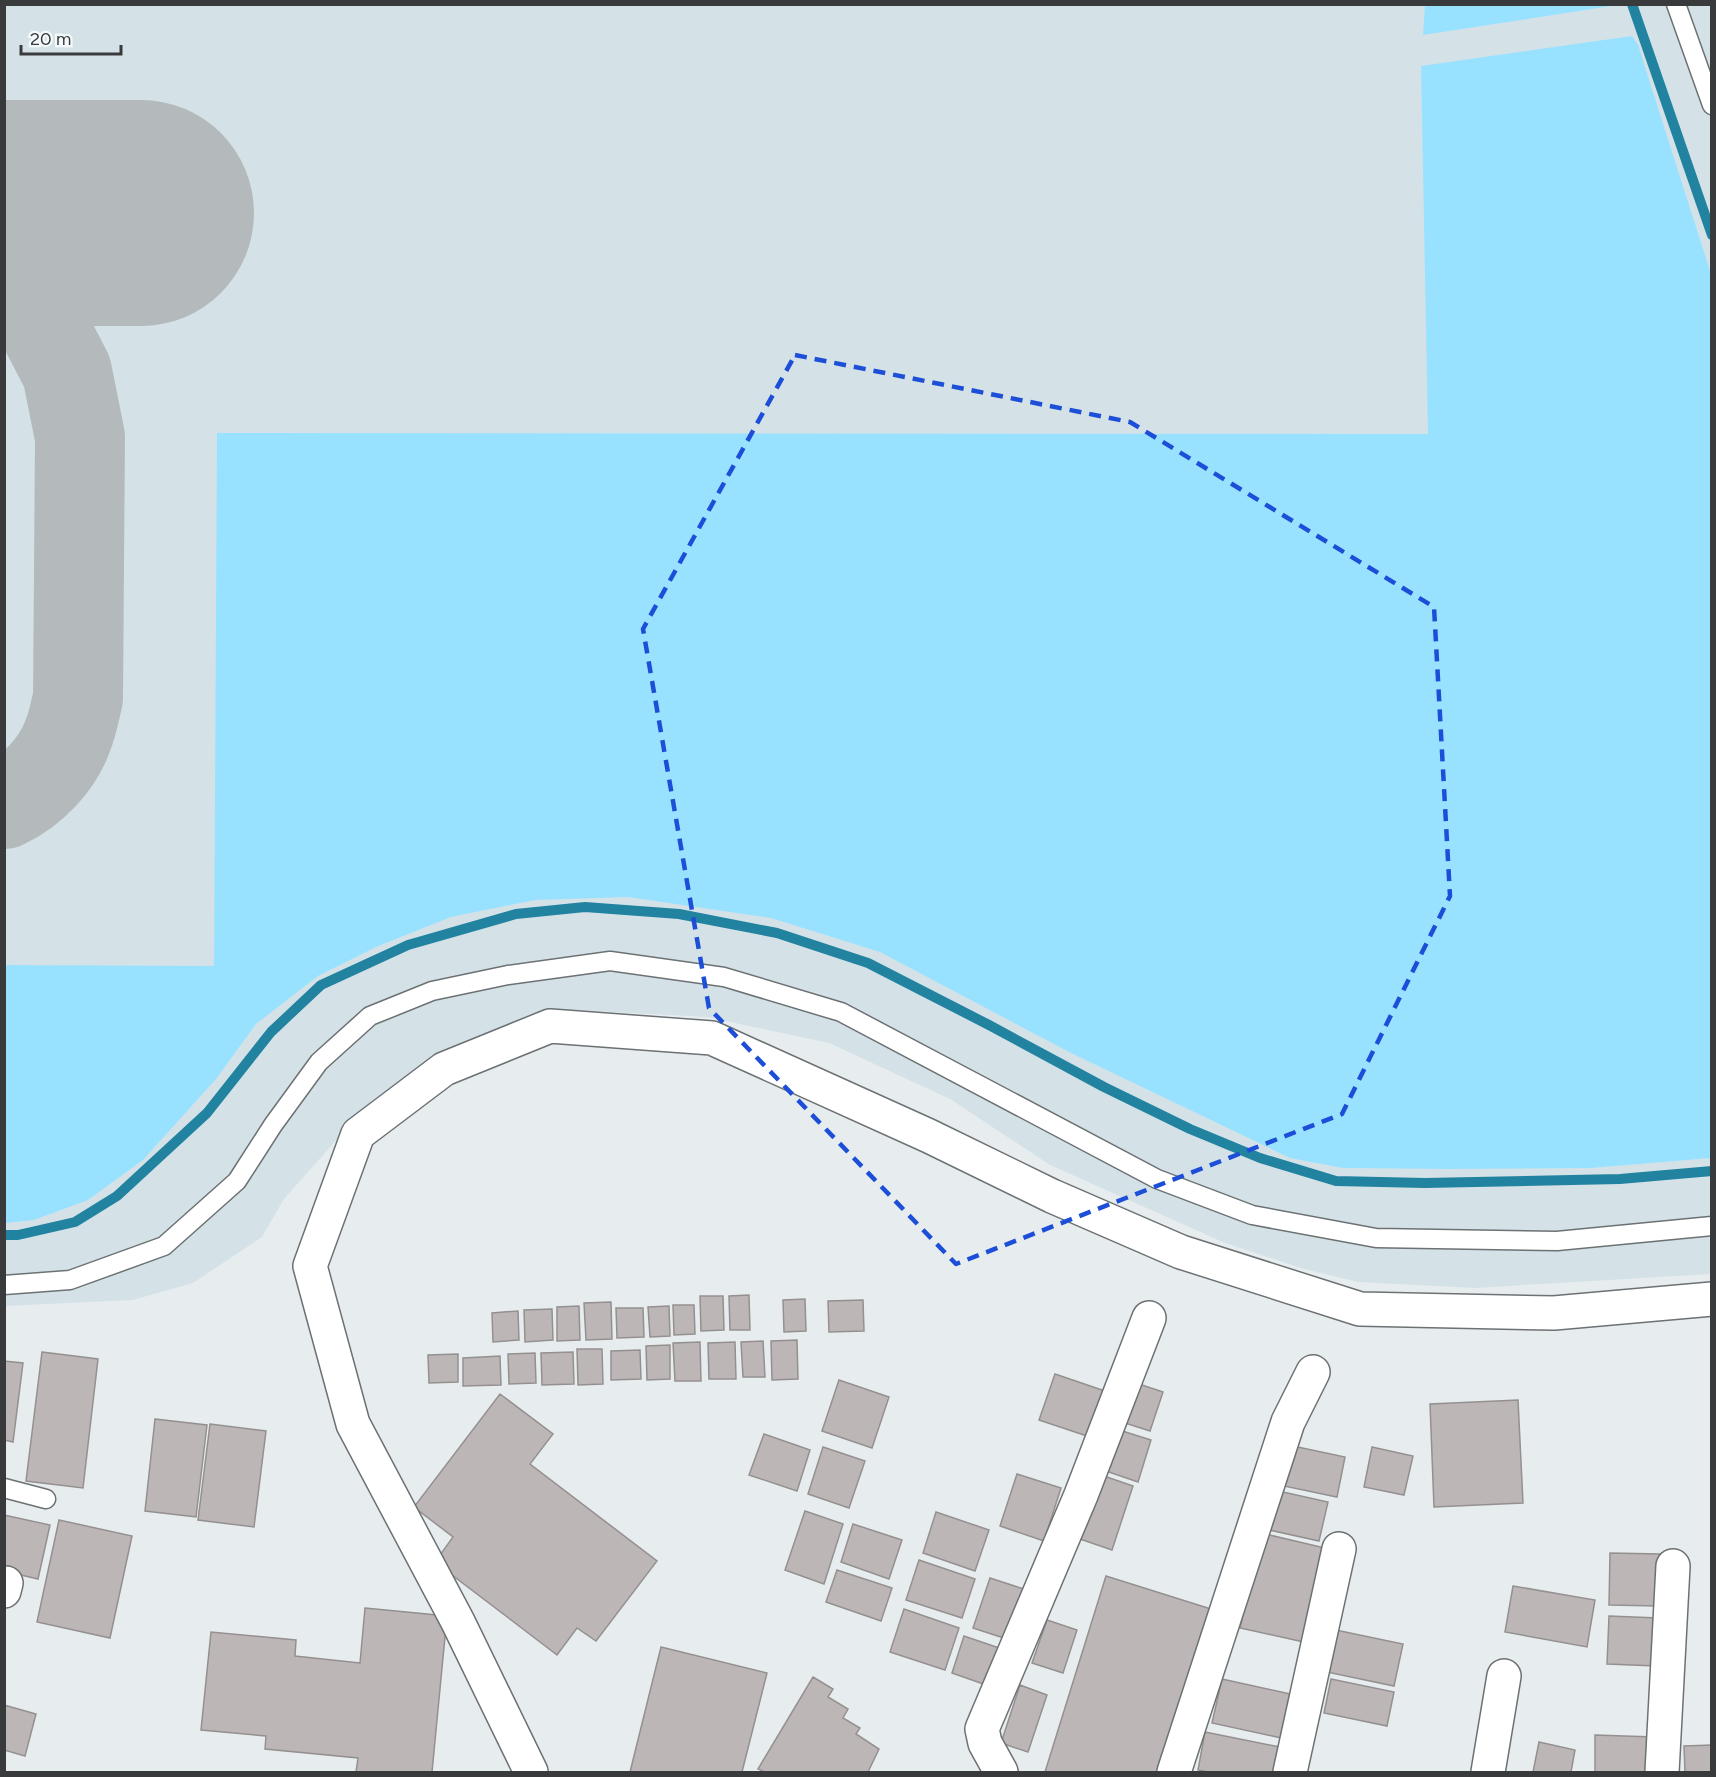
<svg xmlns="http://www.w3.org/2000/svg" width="1716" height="1777" font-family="Figtree,sans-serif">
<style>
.built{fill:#d4e2e8}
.green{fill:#99e2ff}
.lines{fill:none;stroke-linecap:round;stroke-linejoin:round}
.stream{stroke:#2183a0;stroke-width:10}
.taxiway{stroke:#b4babb;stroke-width:90}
.runway{stroke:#b4babb;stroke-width:226}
.building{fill:#bcb6b6;stroke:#959090;stroke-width:1.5}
.lane-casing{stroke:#6c7173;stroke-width:21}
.street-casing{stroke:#6c7173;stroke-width:36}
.lane{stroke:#fff;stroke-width:18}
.street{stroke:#fff;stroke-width:33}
.marked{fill:none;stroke:#1d4ed8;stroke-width:4.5;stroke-dasharray:12 8;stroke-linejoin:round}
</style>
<rect width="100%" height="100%" fill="#e7edef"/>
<path class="built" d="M5 5H1711V1274L1475 1288 1358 1282 1304 1269 1225 1243 1050 1165 950 1099 829 1043 707 1017 573 1010 456 1047 372 1100 284 1199 262 1237 193 1283 133 1300 5 1306Z"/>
<path class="green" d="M1425 5 1618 4V5L1423 35Z
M1632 36 1638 45 1711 274V1158L1591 1168 1449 1169 1343 1168 1290 1158 1071 1053 880 952 771 918 628 897 535 900 451 917 376 947 318 976 256 1024 216 1079 143 1160 88 1200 34 1220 5 1223V965L214 966 217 433 1428 434 1421 66Z"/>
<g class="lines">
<path class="stream" d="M1632 4 1712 235
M4 1235H18L75 1222 117 1196 207 1113 271 1032 321 985 408 945 516 914 585 907 679 914 777 933 868 963 989 1025 1104 1087 1190 1129 1260 1158 1336 1181 1425 1183 1620 1179 1712 1171"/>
<path class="taxiway" d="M4 283 37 314 67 372 80 437 78 698C75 710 73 723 68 735 58 764 32 791 4 804"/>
<path class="runway" d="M4 213H141"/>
</g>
<path class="building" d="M749 1295 750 1330H730L729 1296Z
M700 1296H723L724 1330 701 1331Z
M805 1299 806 1331 784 1332 783 1300Z
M863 1300 864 1331 829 1332 828 1301Z
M611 1302 612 1339 586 1340 584 1303Z
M673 1305H694L695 1334 674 1335Z
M579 1306 580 1340 557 1341V1307Z
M669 1306 670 1336 650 1337 648 1307Z
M616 1308H643L644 1337 617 1338Z
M552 1309 553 1340 525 1342 524 1310Z
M518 1311 519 1340 493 1342 492 1313Z
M797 1340 798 1379 772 1380 771 1341Z
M763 1341 765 1377H743L741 1342Z
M700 1342 701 1381H675L673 1343Z
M735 1342 736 1379H709L708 1343Z
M670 1345V1379L647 1380 646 1346Z
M577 1349H602L603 1384 578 1385Z
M640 1350 641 1379 611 1380V1351Z
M42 1352 98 1359 83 1488 26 1481Z
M573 1352 574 1384 542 1385 541 1353Z
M535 1353 536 1383 509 1384 508 1354Z
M458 1354V1382L429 1383 428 1355Z
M500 1356 501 1385 463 1386V1358Z
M4 1361 23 1363 13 1442 4 1440Z
M1055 1374 1105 1391 1090 1437 1039 1420Z
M839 1380 889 1397 872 1448 822 1431Z
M1136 1383 1163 1392 1150 1431 1122 1422Z
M500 1394 553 1434 530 1464 657 1561 596 1641 577 1628 557 1655 435 1562 453 1537 414 1507Z
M1518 1400 1523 1503 1434 1507 1430 1404Z
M155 1419 207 1425 196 1517 145 1511Z
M210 1424 266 1431 254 1527 198 1520Z
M1116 1429 1151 1440 1138 1482 1103 1470Z
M764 1434 810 1450 797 1491 749 1475Z
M1293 1446 1345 1457 1337 1497 1284 1486Z
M823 1447 865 1461 849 1508 808 1494Z
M1372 1447 1413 1456 1404 1495 1364 1487Z
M1017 1474 1061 1488 1044 1541 1000 1526Z
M1101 1475 1133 1486 1112 1550 1080 1539Z
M1274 1490 1328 1502 1319 1541 1265 1529Z
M805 1511 843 1524 824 1584 785 1570Z
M936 1512 989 1530 975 1571 923 1553Z
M4 1515 50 1525 38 1579 4 1571Z
M59 1520 132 1536 110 1638 37 1622Z
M853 1524 902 1540 889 1579 841 1562Z
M1261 1533 1325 1548 1304 1642 1240 1628Z
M1610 1553 1660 1554 1658 1606 1609 1605Z
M919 1560 975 1579 962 1618 906 1600Z
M837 1570 892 1588 881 1621 826 1602Z
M1106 1576 1211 1609 1160 1772H1045Z
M990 1578 1030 1591 1013 1641 973 1628Z
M1513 1586 1595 1600 1587 1647 1505 1632Z
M365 1608 447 1616 432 1772H356L358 1758 265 1749 266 1736 201 1730 211 1632 296 1640 295 1656 360 1663Z
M904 1609 959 1628 945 1670 890 1652Z
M1609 1616 1658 1618 1656 1666 1607 1664Z
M1047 1620 1077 1630 1063 1673 1032 1663Z
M1331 1629 1403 1644 1394 1686 1322 1671Z
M964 1636 1005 1650 992 1687 952 1673Z
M661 1647 767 1673 742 1772H630Z
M813 1677 833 1689 828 1697 848 1709 843 1718 860 1728 856 1734 879 1749 868 1772H765L758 1769Z
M1222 1679 1295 1695 1286 1739 1212 1723Z
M1331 1679 1394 1692 1387 1726 1324 1713Z
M1020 1685 1047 1695 1028 1752 1001 1743Z
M4 1705 36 1714 25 1756 4 1750Z
M1205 1732 1285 1748 1280 1772H1208L1198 1770Z
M1595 1735 1654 1737 1653 1772H1595Z
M1539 1742 1575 1750 1571 1772H1533Z
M1712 1745V1772H1685L1684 1746Z"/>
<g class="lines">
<defs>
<path id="lane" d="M1676 4 1712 105
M4 1285 70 1280 164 1246 237 1181 273 1125 319 1062 370 1016 432 991 508 975 610 961 724 977 841 1012 1157 1179 1252 1215 1376 1238 1557 1241 1712 1226
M4 1488 46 1499"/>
<path id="street" d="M4 1591 6 1583
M531 1772 458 1622 353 1424 310 1266 358 1134 444 1069 550 1026 712 1038 929 1136 1052 1196 1181 1252 1360 1309 1554 1313 1712 1299
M1001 1772 985 1743 982 1729 1081 1495 1149 1318
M1174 1772 1288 1422 1313 1372
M1290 1772 1339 1549
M1488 1772 1504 1676
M1662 1772 1673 1566"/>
</defs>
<use href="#lane" class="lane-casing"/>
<use href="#street" class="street-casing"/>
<use href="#lane" class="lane"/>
<use href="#street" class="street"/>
</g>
<path class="marked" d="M795 355 1130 422 1434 607 1450 896 1342 1114 956 1264 709 1008 643 629Z"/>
<rect width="1716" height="1777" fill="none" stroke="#383a3b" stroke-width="12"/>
<path d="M21 45v9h100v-9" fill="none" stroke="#383a3b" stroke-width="3"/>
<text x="30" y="45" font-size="18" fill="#383a3b" stroke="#f4fafc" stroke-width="4.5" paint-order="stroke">20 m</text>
</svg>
